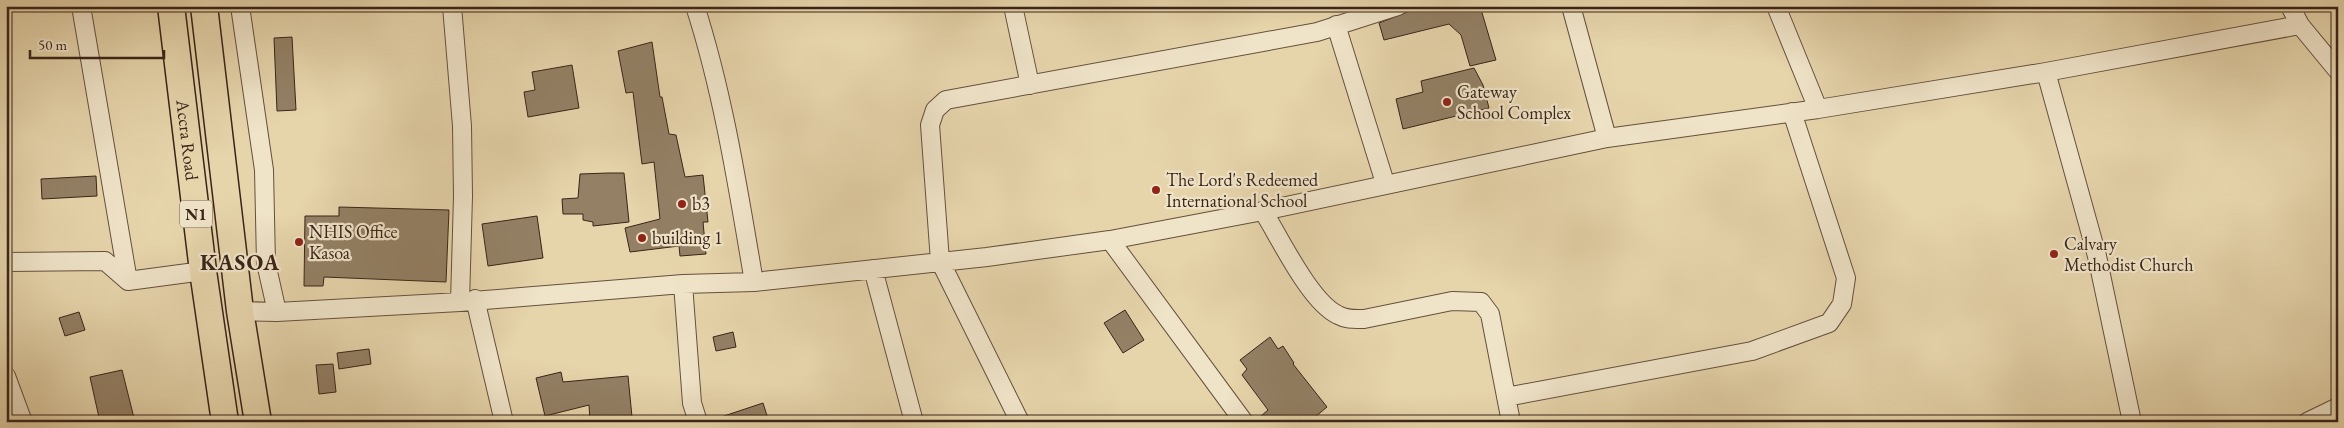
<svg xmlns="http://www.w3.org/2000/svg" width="2344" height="428" font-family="'EB Garamond',serif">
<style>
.building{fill:#938065;stroke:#3a2419}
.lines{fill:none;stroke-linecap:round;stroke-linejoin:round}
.minor-casing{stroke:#65503e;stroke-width:20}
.highway-casing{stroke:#3a2419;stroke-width:29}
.minor{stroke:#efe3c8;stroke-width:18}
.highway{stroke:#e6d4ab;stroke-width:26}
.poi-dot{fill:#8f2418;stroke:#efe3c8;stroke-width:2}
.labels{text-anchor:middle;stroke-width:4.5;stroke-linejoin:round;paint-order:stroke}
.shield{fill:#efe3c8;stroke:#705d4e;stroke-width:1}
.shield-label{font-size:16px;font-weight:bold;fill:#3a2419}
.poi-label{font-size:18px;fill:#3a2419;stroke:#efe3c8;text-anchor:start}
.street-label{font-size:18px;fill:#3a2419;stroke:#efe3c8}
.district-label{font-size:22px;font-weight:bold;letter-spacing:1px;fill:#3a2419;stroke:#efe3c8}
</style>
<rect width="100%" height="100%" fill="#e6d4ab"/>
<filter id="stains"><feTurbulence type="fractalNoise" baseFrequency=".004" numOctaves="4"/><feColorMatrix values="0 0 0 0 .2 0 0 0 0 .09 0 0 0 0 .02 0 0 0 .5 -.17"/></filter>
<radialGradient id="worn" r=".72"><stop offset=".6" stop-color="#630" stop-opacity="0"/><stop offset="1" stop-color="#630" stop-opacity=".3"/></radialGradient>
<path class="building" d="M1423 6H1480L1496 60 1470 66 1461 35 1449 24 1384 40 1379 23Z
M292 37 296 110 277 111 274 38Z
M652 42 660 97H662L669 134 676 135 685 177 703 175 708 222H703L706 254 680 256 679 246 630 252 625 228 660 219 654 162 642 164 633 92 626 93 618 51Z
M572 65 579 108 528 117 524 92 535 90 532 72Z
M1474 68 1483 85 1489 108 1403 129 1396 99 1423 92 1421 81Z
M608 173H624L629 222 593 226V222L583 220V214H563L562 199 578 198 580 174Z
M96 176 97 196 42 199 41 179Z
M339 207 449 210 446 282 324 277 323 286H304L305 216H339Z
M537 216 543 258 488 266 482 224Z
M1125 310 1144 340 1123 353 1104 323Z
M79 312 85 330 65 336 59 318Z
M733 332 736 347 716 351 713 337Z
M1270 337 1278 349 1283 346 1294 363 1293 364 1327 407 1309 422H1254L1268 410 1242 375 1247 369 1240 360Z
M369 349 371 364 339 369 337 353Z
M333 364 336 392 319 394 316 365Z
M122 370 135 422H100L90 377Z
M561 372 563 382 628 376 632 417 590 421 589 405 545 416 536 378Z
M763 403 769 422H715V419Z"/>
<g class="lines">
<defs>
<path id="minor" d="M81 6 128 281
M240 6 264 170 266 263 277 312
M452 6 462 126 463 196 460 302
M695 6C724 96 738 189 754 282
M1013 6 1030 85
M1571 6 1607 138
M1776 6 1818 109
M2290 6 2300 25
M1336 25 1385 183
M2046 72 2097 256 2132 422
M1263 211C1280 238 1310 302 1338 315 1347 320 1355 319 1364 319L1452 301 1481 302 1490 314 1511 422
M1110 240 1244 422
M6 262 105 261 128 281 203 271
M873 269 914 422
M683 284 692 403 698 422
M475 299 504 422
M240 311 277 312 460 302 683 284 754 282 987 257 1110 240 1263 211 1607 138 1818 109 2046 72 2300 25 2338 71
M6 376 23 422
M1506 397 1752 351 1829 323 1842 304 1846 278 1792 112
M1020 422 940 261 930 125 935 110 946 100 1317 32 1398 6
M2307 422 2338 407"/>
<g id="highway">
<path id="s1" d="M171 6 203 271 225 422"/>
<path d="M204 6 240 311 258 422"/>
</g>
</defs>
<use href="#minor" class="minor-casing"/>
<use href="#highway" class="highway-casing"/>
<use href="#minor" class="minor"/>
<use href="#highway" class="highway"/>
</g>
<g class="poi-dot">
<circle cx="1447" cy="102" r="5"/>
<circle cx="1156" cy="190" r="5"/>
<circle cx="682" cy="204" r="5"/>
<circle cx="642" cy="238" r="5"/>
<circle cx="299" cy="242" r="5"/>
<circle cx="2054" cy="254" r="5"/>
</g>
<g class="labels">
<rect class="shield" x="180" y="200.5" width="32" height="27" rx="4"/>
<g class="shield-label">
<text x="196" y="220">N1</text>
</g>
<g class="poi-label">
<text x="1457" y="98">Gateway<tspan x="1457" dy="21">School Complex</tspan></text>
<text x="1166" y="186">The Lord's Redeemed<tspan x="1166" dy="21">International School</tspan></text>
<text x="692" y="210">b3</text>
<text x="309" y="238">NHIS Office<tspan x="309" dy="21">Kasoa</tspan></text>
<text x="652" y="244">building 1</text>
<text x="2064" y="250">Calvary<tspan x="2064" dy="21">Methodist Church</tspan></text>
</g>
<g class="street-label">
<text dy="6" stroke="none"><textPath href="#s1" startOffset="135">Accra Road</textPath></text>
</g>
<g class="district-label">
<text x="240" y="270">KASOA</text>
</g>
</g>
<rect width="2344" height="428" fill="none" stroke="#e6d4ab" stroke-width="25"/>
<rect x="8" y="8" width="2329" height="413" fill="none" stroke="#3a2419" stroke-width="2.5"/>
<rect x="12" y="12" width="2319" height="403" fill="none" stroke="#3a2419"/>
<path d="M30 50v8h134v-8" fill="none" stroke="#3a2419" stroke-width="2.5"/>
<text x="38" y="50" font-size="15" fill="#3a2419" stroke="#efe3c8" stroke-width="4" paint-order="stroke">50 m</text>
<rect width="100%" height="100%" filter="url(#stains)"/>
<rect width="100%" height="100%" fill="url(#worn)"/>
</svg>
